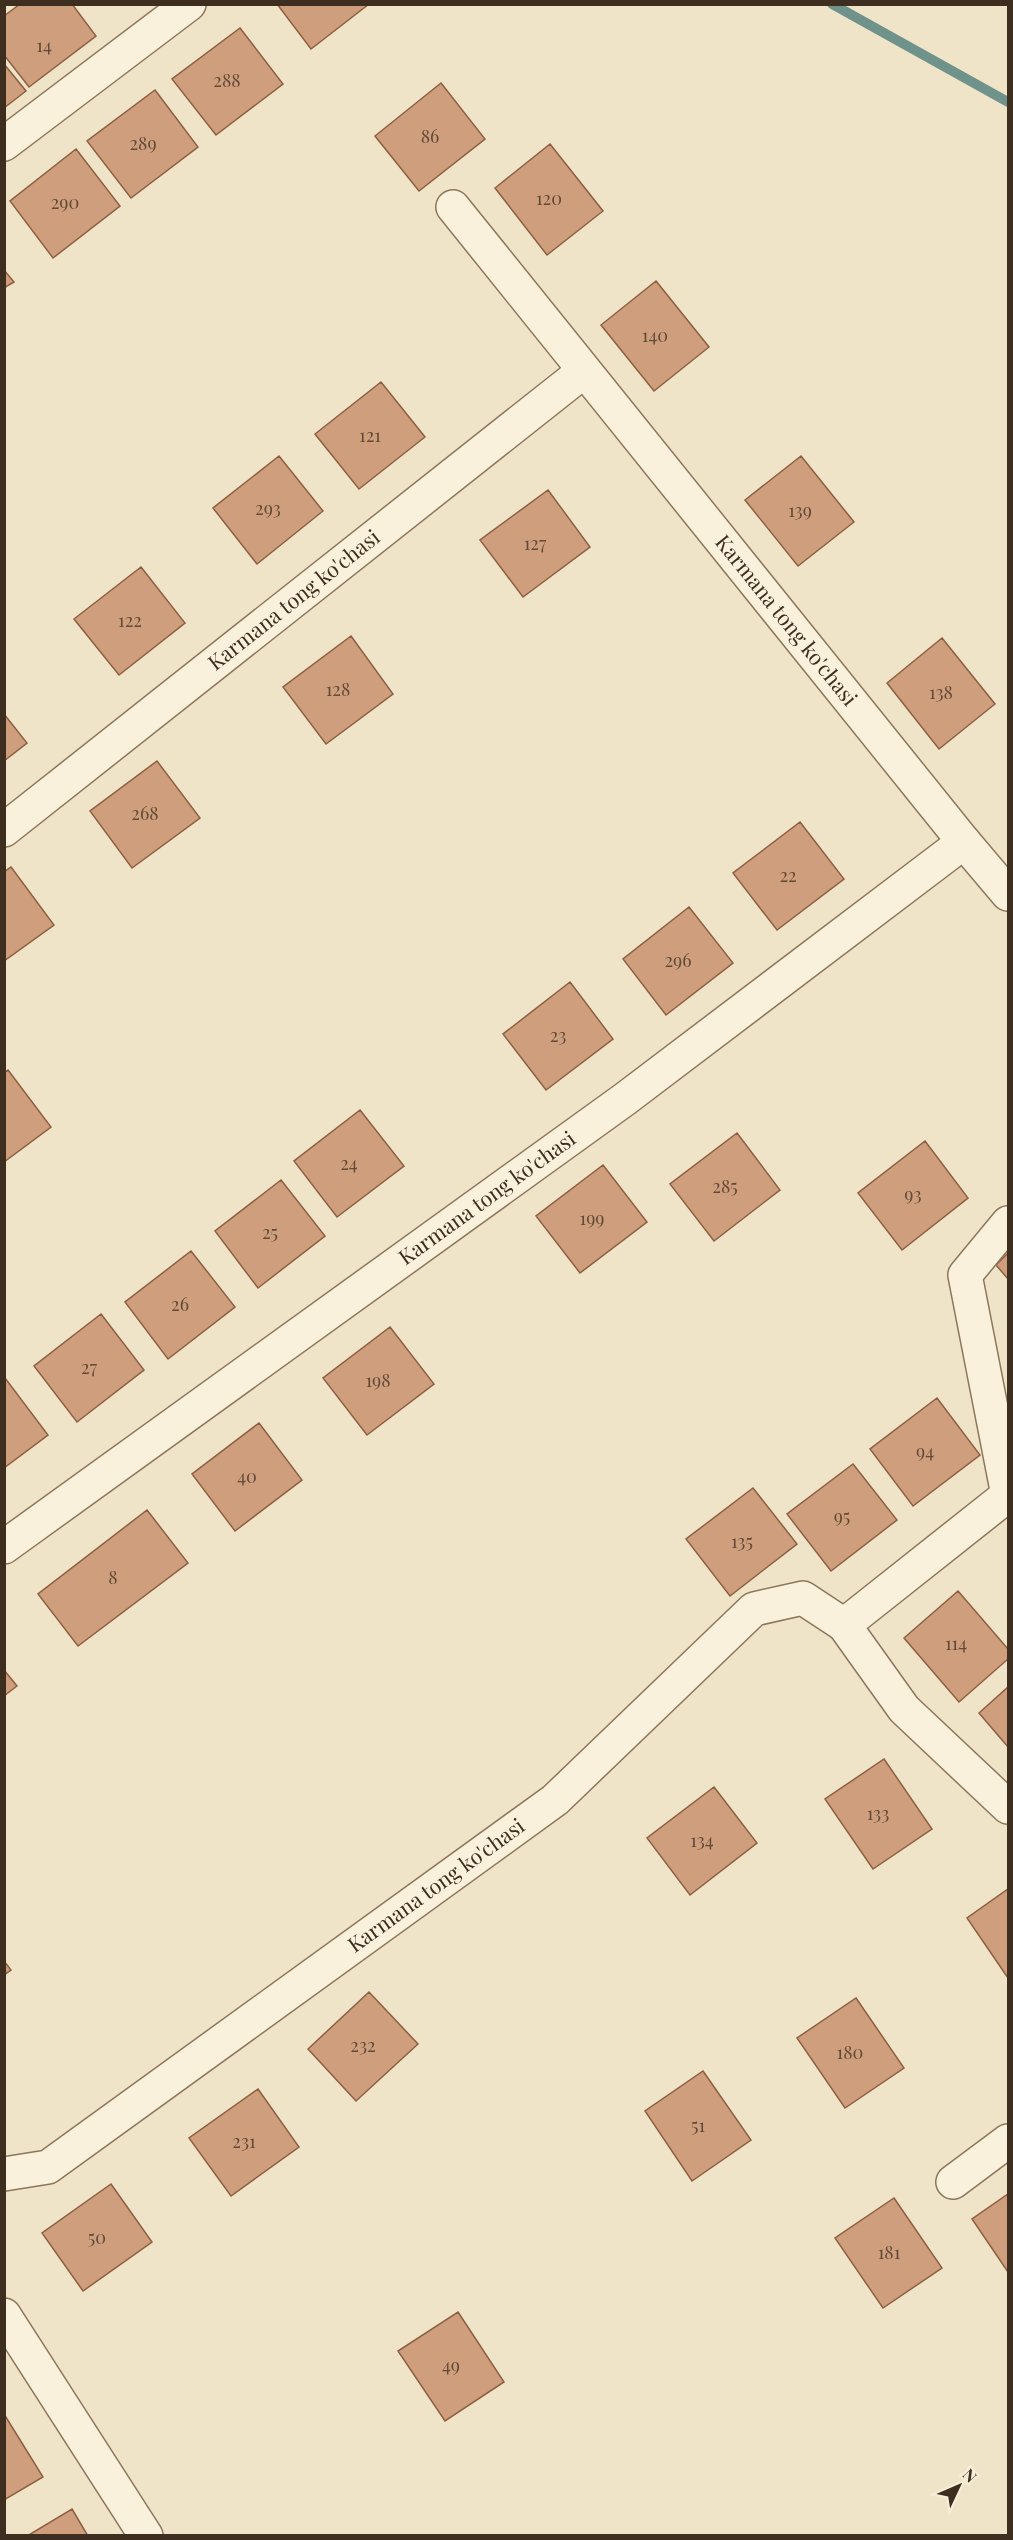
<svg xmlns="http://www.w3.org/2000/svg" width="1013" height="2540" font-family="'Playfair Display',serif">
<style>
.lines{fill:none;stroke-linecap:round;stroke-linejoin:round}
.stream{stroke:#6f938a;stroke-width:10}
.building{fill:#cf9f7d;stroke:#8d5f41;stroke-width:1.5}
.street-casing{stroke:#8d765c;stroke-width:36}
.street{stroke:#faf1dc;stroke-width:33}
.labels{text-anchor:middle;stroke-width:6;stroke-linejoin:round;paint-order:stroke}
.number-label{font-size:18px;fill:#624a37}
.street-label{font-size:21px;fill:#3d2e20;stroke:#f7eed8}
</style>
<rect width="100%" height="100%" fill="#f0e4c8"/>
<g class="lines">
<path class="stream" d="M832 4 1008 102"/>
</g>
<path class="building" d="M20 4H72L96 36 29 87 4 55V16Z
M277 4H369L311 49Z
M240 28 283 84 216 135 172 79Z
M4 64 26 91 4 108Z
M441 83 485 139 419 191 375 136Z
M155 90 198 147 131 198 87 141Z
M550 144 603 211 547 255 495 188Z
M76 149 120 206 53 258 10 201Z
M4 270 14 282 4 288Z
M656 281 709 347 654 391 601 325Z
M381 382 425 437 359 489 315 434Z
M279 456 323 511 257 564 213 508Z
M801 456 854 522 798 566 745 500Z
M548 490 590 547 523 597 480 540Z
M141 567 185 623 119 675 74 619Z
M351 636 393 694 326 744 283 687Z
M942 638 995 704 939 749 887 683Z
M4 714 27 743 4 761Z
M157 761 200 818 132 868 90 811Z
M800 822 844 879 777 930 733 873Z
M11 867 54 925 4 961V872Z
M689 907 733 963 666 1015 623 959Z
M570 982 613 1039 546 1090 503 1034Z
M8 1070 51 1127 4 1162V1073Z
M360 1110 404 1166 337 1217 294 1161Z
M737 1133 780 1190 714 1241 670 1184Z
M925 1141 968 1198 902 1250 858 1193Z
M603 1165 647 1222 580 1273 536 1216Z
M281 1180 325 1236 258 1288 215 1231Z
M191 1251 235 1307 168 1359 125 1302Z
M1008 1253V1279L996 1265Z
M101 1314 144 1370 77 1422 34 1366Z
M390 1327 434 1384 367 1435 323 1378Z
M5 1378 48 1435 4 1468V1378Z
M937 1398 980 1455 913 1506 870 1449Z
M259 1423 302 1480 235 1531 192 1474Z
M853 1464 897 1520 831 1571 787 1514Z
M753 1488 797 1544 730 1596 686 1539Z
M147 1510 188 1563 78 1646 38 1594Z
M958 1591 1008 1649V1659L959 1702 904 1638Z
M4 1670 17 1686 4 1696Z
M1008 1687V1747L979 1713Z
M884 1759 932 1829 873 1869 825 1799Z
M714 1787 757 1843 690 1895 647 1838Z
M1008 1889V1978L967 1918Z
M4 1961 11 1970 4 1975Z
M369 1992 418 2044 356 2101 308 2049Z
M856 1998 904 2068 845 2108 797 2038Z
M703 2071 751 2140 692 2181 645 2111Z
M258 2089 299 2147 231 2196 189 2138Z
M111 2184 152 2242 83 2291 42 2233Z
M1008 2194V2272L972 2219Z
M894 2198 942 2268 883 2308 835 2238Z
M458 2312 504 2382 445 2421 398 2351Z
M4 2414 43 2477 4 2500Z
M72 2509 88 2536H27Z"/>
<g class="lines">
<defs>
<g id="street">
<path d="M4 144 189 4"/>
<path id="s1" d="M453 207 964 842"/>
<path id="s2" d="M4 830 584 371"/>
<path d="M1008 1223 965 1275 1008 1495 844 1625 904 1709 1008 1807"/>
<path id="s3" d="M4 1547 625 1099 964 842 1008 894"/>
<path id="s4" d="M4 2174 48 2167 555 1800 754 1609 803 1598 844 1625"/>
<path d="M953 2182 1008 2141"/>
<path d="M4 2315 146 2536"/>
</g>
</defs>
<use href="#street" class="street-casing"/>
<use href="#street" class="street"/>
</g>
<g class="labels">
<g class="number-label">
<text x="44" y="52">14</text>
<text x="227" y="87">288</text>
<text x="430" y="143">86</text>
<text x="143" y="150">289</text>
<text x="549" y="205">120</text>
<text x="65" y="209">290</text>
<text x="655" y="342">140</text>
<text x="370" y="442">121</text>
<text x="268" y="515">293</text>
<text x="800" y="517">139</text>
<text x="535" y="550">127</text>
<text x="130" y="627">122</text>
<text x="338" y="696">128</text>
<text x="941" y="699">138</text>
<text x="145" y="820">268</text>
<text x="788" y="882">22</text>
<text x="678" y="967">296</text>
<text x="558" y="1042">23</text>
<text x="349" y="1170">24</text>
<text x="725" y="1193">285</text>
<text x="913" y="1201">93</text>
<text x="592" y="1225">199</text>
<text x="270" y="1239">25</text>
<text x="180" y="1311">26</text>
<text x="89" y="1374">27</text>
<text x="378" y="1387">198</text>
<text x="925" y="1458">94</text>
<text x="247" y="1483">40</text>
<text x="842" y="1523">95</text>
<text x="742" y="1548">135</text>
<text x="113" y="1584">8</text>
<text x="956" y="1650">114</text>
<text x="878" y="1820">133</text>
<text x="702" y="1847">134</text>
<text x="363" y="2052">232</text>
<text x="850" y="2059">180</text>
<text x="698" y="2132">51</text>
<text x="244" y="2148">231</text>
<text x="97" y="2244">50</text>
<text x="889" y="2259">181</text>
<text x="451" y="2372">49</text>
</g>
<g class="street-label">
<text dy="7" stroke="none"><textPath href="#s2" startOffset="370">Karmana tong ko'chasi</textPath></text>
<text dy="7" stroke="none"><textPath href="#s1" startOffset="531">Karmana tong ko'chasi</textPath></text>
<text dy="7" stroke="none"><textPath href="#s3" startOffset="596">Karmana tong ko'chasi</textPath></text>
<text dy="7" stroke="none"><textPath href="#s4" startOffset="524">Karmana tong ko'chasi</textPath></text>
</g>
</g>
<rect width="1013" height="2540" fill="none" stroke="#3d2e20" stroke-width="12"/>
<g transform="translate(959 2486) rotate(46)" stroke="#f7eed8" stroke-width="4.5" paint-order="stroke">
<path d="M0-4.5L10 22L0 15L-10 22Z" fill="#3d2e20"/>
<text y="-9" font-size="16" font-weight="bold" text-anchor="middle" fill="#3d2e20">N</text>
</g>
</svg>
